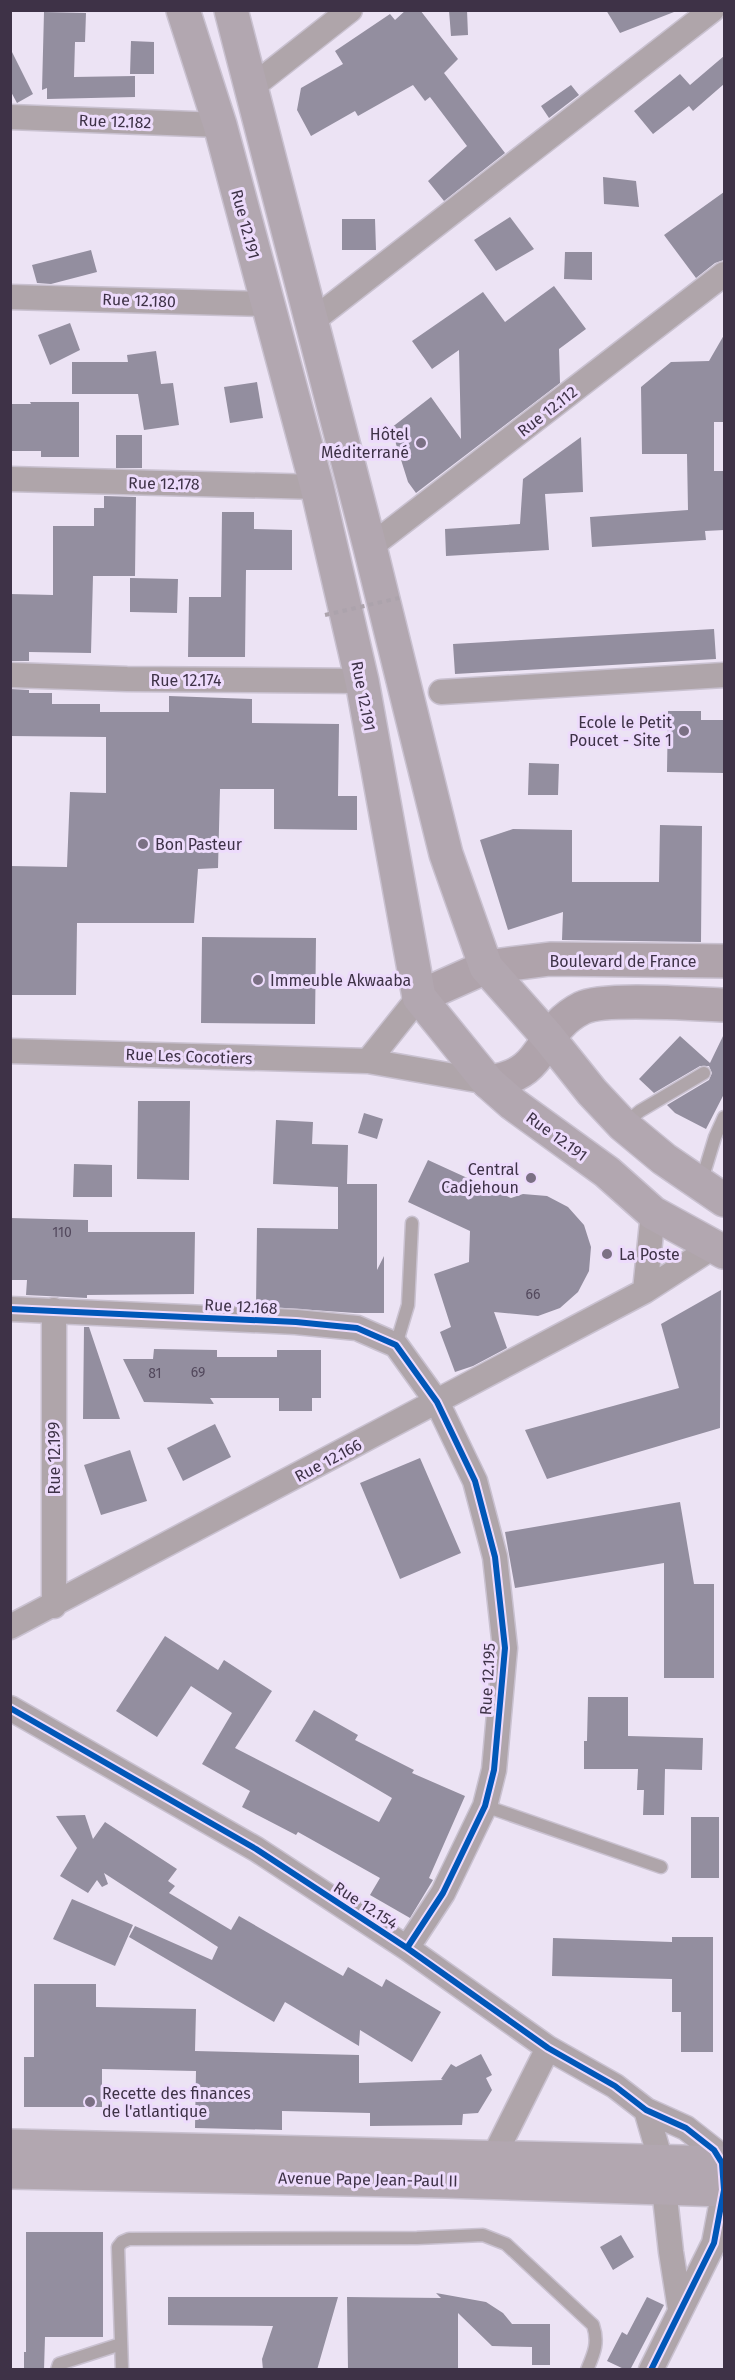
<svg xmlns="http://www.w3.org/2000/svg" width="735" height="2380" font-family="'Fira Sans',sans-serif">
<style>
.building{fill:#938e9f}
.lines{fill:none;stroke-linecap:round;stroke-linejoin:round}
.lane-casing{stroke:#c9c1d0;stroke-width:15}
.street-casing{stroke:#c9c1d0;stroke-width:27}
.secondary-casing{stroke:#c9c1d0;stroke-width:36}
.primary-casing{stroke:#c9c1d0;stroke-width:36}
.lane{stroke:#afa5aa;stroke-width:12}
.street{stroke:#afa5aa;stroke-width:24}
.secondary{stroke:#afa3ab;stroke-width:33}
.primary{stroke:#b2a7b0;stroke-width:33}
.path-bridge{stroke:#aca3ac;stroke-width:4;stroke-dasharray:4.5 4.5;stroke-linecap:butt}
.cycleway-casing{stroke:#eddbfc;stroke-width:10}
.cycleway{stroke:#0057b8;stroke-width:6}
.poi-dot{fill:#7b7084;stroke:#eddbfc;stroke-width:2}
.labels{text-anchor:middle;stroke-width:6;stroke-linejoin:round;paint-order:stroke}
.number-label{font-size:14px;fill:#53495d}
.street-label{font-size:16px;fill:#3e3247;stroke:#eddbfc}
.poi-label{font-size:16px;fill:#3e3247;stroke:#eddbfc;text-anchor:start}
</style>
<rect width="100%" height="100%" fill="#ece3f4"/>
<path class="building" d="M406 10H420L458 59 444 73 505 153 444 201 428 181 467 146 430 97 425 101 413 85 358 116 355 111 311 136 297 110 301 88 343 64 335 51 390 14 395 20Z
M449 10H467L468 35 451 36Z
M606 10H674V12L620 33Z
M44 12 86 13 85 42H75L74 77 135 76V97L47 99V88L42 90Z
M131 41 154 42V74H130Z
M10 48 33 94 17 103 10 90Z
M724 56V84L693 111 689 106 653 134 634 111 680 74 690 85Z
M571 85 579 95 549 118 541 106Z
M603 177 636 181 639 207 604 204Z
M724 192V260L715 263 696 278 664 235Z
M510 217 534 249 496 271 474 240Z
M342 219H375L376 250H342Z
M91 250 97 272 51 284 37 283 32 265Z
M565 252H592V280L564 279Z
M554 286 586 329 559 349 560 383 416 493 408 482 391 428 431 397 461 439 459 350 432 369 412 341 483 292 505 322Z
M70 323 80 350 50 365 38 335Z
M724 335V422H714V471H724V530L705 531 706 540 592 547 590 517 688 510 687 454H642L641 387 671 362 709 361Z
M156 351 161 384 173 383 179 425 144 430 138 394H72V362H128L127 355Z
M257 382 263 418 230 423 224 387Z
M30 402H79V457H41V451H10V404H31Z
M116 435H142V468H116Z
M581 437 583 492 545 494 549 550 446 556 445 529 520 524 523 479Z
M104 496 136 497 135 576H93L91 653 29 652V661H10V594L53 595V526H94V508H104Z
M222 512H254V529L292 530V570H246L245 657H188L189 597H221Z
M130 578 178 579 177 613 130 612Z
M714 629 716 659 455 674 453 644Z
M10 689 29 690V693H52V704H100V712H169V696L252 699V723L339 724 338 796H357V830L274 829V789H220L218 868 198 869 194 923H77L76 995H10V866L67 867 70 792 106 793V737L10 736Z
M668 711H701V720H723L724 773 667 772Z
M529 763 559 764 558 795H528Z
M660 825 702 826 701 942 562 940 563 912 508 930 480 840 513 829 572 830V882H659Z
M202 937 316 938 315 1024 201 1023Z
M724 1034V1094L706 1129 675 1113 667 1105 709 1080 712 1073 709 1066H700L654 1093 639 1079 680 1036 710 1063Z
M138 1101H190L189 1180 137 1179Z
M364 1113 383 1119 377 1139 358 1133Z
M276 1120 313 1122 312 1144 348 1145 347 1184H377V1270L384 1256V1313H355L256 1306 257 1228 338 1229V1187L273 1184Z
M428 1160 511 1198 523 1194 547 1196 568 1207 584 1225 591 1247 589 1271 578 1292 560 1308 538 1316 494 1312 507 1348 473 1366 455 1372 440 1332 451 1327 434 1274 469 1262 470 1231 408 1202Z
M74 1164 112 1165V1197H73Z
M10 1218 88 1220V1232H195L194 1294 87 1295V1298L26 1295 27 1280H10Z
M721 1290 720 1428 547 1479 525 1430 679 1388 661 1324Z
M84 1327H89L120 1419H83Z
M154 1349 217 1350V1357H277V1350H321V1398H312V1411H279V1398H210L214 1404 144 1402 123 1359H153Z
M215 1424 231 1457 183 1481 167 1448Z
M130 1450 147 1501 101 1515 84 1465Z
M420 1458 461 1553 400 1579 360 1483Z
M680 1502 694 1584H714V1678H664V1563L515 1588 505 1532Z
M165 1636 218 1670 224 1660 272 1691 235 1748 379 1822 392 1798 295 1741 314 1710 358 1735 355 1740 414 1770 412 1773 465 1796 429 1878 433 1880 410 1918 370 1895 380 1878 298 1832 296 1835 242 1807 250 1791 202 1764 232 1713 191 1686 157 1737 116 1711Z
M588 1697H628V1736L703 1738 702 1770 665 1769 664 1815H643L644 1790H637L638 1769H584V1741H587Z
M85 1815 93 1839 105 1822 177 1869 168 1881 175 1886 169 1893 231 1930 239 1916 343 1976 348 1967 382 1987 386 1979 441 2012 412 2062 360 2030 359 2046 285 2002 274 2022 129 1937 135 1926 212 1960 218 1947 104 1873 108 1884 102 1887 97 1880 88 1893 60 1876 77 1848 56 1816Z
M691 1817H719V1878H691Z
M72 1899 133 1925 115 1966 53 1939Z
M672 1937H713V2052H681V2012H672V1979L552 1976 553 1938 672 1942Z
M34 1984H96V2007L196 2009 195 2051 359 2055V2083L443 2080 441 2079 451 2064 456 2067 481 2054 492 2075 486 2078 492 2090 478 2113 463 2114 462 2125 370 2126V2113L282 2111V2130L195 2128 196 2071 102 2069V2107H24V2057H34Z
M26 2232H103V2337H45L44 2370H24V2352H26Z
M621 2235 634 2257 613 2270 600 2247Z
M436 2293 486 2302 503 2313 512 2324H550V2365H532V2347L492 2346 458 2313V2370H348L347 2297 441 2298Z
M168 2297H338L317 2370H263L262 2359 273 2326 168 2325Z
M647 2297 664 2305 630 2370H626L607 2361 622 2332 627 2335Z"/>
<g class="lines">
<defs>
<path id="lane" d="M624 1124 640 1111 704 1073
M701 1183 715 1137 724 1117
M396 1345 408 1305 412 1223
M485 1806 661 1867
M57 2370 59 2364 121 2344
M122 2370 118 2247 122 2242 129 2239 417 2238 483 2235 506 2244 593 2325C599 2343 594 2353 587 2370"/>
<path id="street" d="M252 87 350 10
M10 117 220 125
M10 297 267 304
M311 322 712 10
M10 479 317 487
M370 547 724 274
M10 675 127 679 362 681
M441 692 724 675
M10 1051 368 1061 488 1082
M368 1061 419 997
M645 1291 653 1213
M10 1309 296 1322 357 1328 396 1345 437 1402 475 1481 495 1557 505 1648 494 1770 485 1806 443 1893 407 1948
M54 1606V1310
M10 1627 645 1291 713 1247
M10 1708 256 1849 407 1948 548 2048 615 2086 646 2110 686 2128 714 2150 722 2163 724 2190 714 2243 651 2370
M646 2110 661 2161 671 2252 680 2309
M494 2156 548 2048"/>
<path id="secondary" d="M419 997 486 967 550 959 724 961
M488 1082C549 1075 536 1031 582 1008 603 997 696 1004 724 1005"/>
<path id="primary" d="M183 10 220 125 317 487 362 681 419 997 488 1082 513 1104 607 1172 653 1213 724 1252
M231 10 370 547 446 854 486 967 548 1037 592 1092 623 1125 664 1159 724 1200
M10 2146 724 2163
M10 2172 446 2181 724 2190"/>
</defs>
<use href="#lane" class="lane-casing"/>
<use href="#street" class="street-casing"/>
<use href="#secondary" class="secondary-casing"/>
<use href="#primary" class="primary-casing"/>
<use href="#lane" class="lane"/>
<use href="#street" class="street"/>
<use href="#secondary" class="secondary"/>
<use href="#primary" class="primary"/>
<path class="path-bridge" d="M325 615 399 598"/>
<defs>
<path id="cycleway" d="M10 1309 296 1322 357 1328 396 1345 437 1402 475 1481 495 1557 505 1648 494 1770 485 1806 443 1893 407 1948
M10 1708 256 1849 407 1948 548 2048 615 2086 646 2110 686 2128 714 2150 722 2163 724 2190 714 2243 651 2370"/>
</defs>
<use href="#cycleway" class="cycleway-casing"/>
<use href="#cycleway" class="cycleway"/>
</g>
<g class="poi-dot">
<circle cx="421" cy="443" r="6"/>
<circle cx="684" cy="731" r="6"/>
<circle cx="143" cy="844" r="6"/>
<circle cx="258" cy="980" r="6"/>
<circle cx="531" cy="1178" r="6"/>
<circle cx="607" cy="1254" r="6"/>
<circle cx="90" cy="2102" r="6"/>
</g>
<g class="labels">
<g class="number-label">
<text x="62" y="1237">110</text>
<text x="533" y="1299">66</text>
<text x="198" y="1377">69</text>
<text x="155" y="1378">81</text>
</g>
<g class="street-label">
<text transform="translate(115 121) rotate(2)" y="6">Rue 12.182</text>
<text transform="translate(246 224) rotate(75)" y="6">Rue 12.191</text>
<text transform="translate(139 300) rotate(2)" y="6">Rue 12.180</text>
<text transform="translate(547 411) rotate(-38)" y="6">Rue 12.112</text>
<text transform="translate(164 483) rotate(1)" y="6">Rue 12.178</text>
<text x="186" y="686">Rue 12.174</text>
<text transform="translate(364 696) rotate(79)" y="6">Rue 12.191</text>
<text x="623" y="967">Boulevard de France</text>
<text transform="translate(189 1056) rotate(2)" y="6">Rue Les Cocotiers</text>
<text transform="translate(557 1136) rotate(36)" y="6">Rue 12.191</text>
<text transform="translate(241 1306) rotate(3)" y="6">Rue 12.168</text>
<text transform="translate(54 1458) rotate(-90)" y="6">Rue 12.199</text>
<text transform="translate(328 1460) rotate(-28)" y="6">Rue 12.166</text>
<text transform="translate(487 1679) rotate(-87)" y="6">Rue 12.195</text>
<text transform="translate(366 1905) rotate(33)" y="6">Rue 12.154</text>
<text transform="translate(368 2179) rotate(1)" y="6">Avenue Pape Jean-Paul II</text>
</g>
<g class="poi-label">
<text x="409" y="440" text-anchor="end">Hôtel<tspan x="409" dy="18">Méditerrané</tspan></text>
<text x="672" y="728" text-anchor="end">Ecole le Petit<tspan x="672" dy="18">Poucet - Site 1</tspan></text>
<text x="155" y="850">Bon Pasteur</text>
<text x="270" y="986">Immeuble Akwaaba</text>
<text x="519" y="1175" text-anchor="end">Central<tspan x="519" dy="18">Cadjehoun</tspan></text>
<text x="619" y="1260">La Poste</text>
<text x="102" y="2099">Recette des finances<tspan x="102" dy="18">de l'atlantique</tspan></text>
</g>
</g>
<rect width="735" height="2380" fill="none" stroke="#3e3247" stroke-width="24"/>
</svg>
